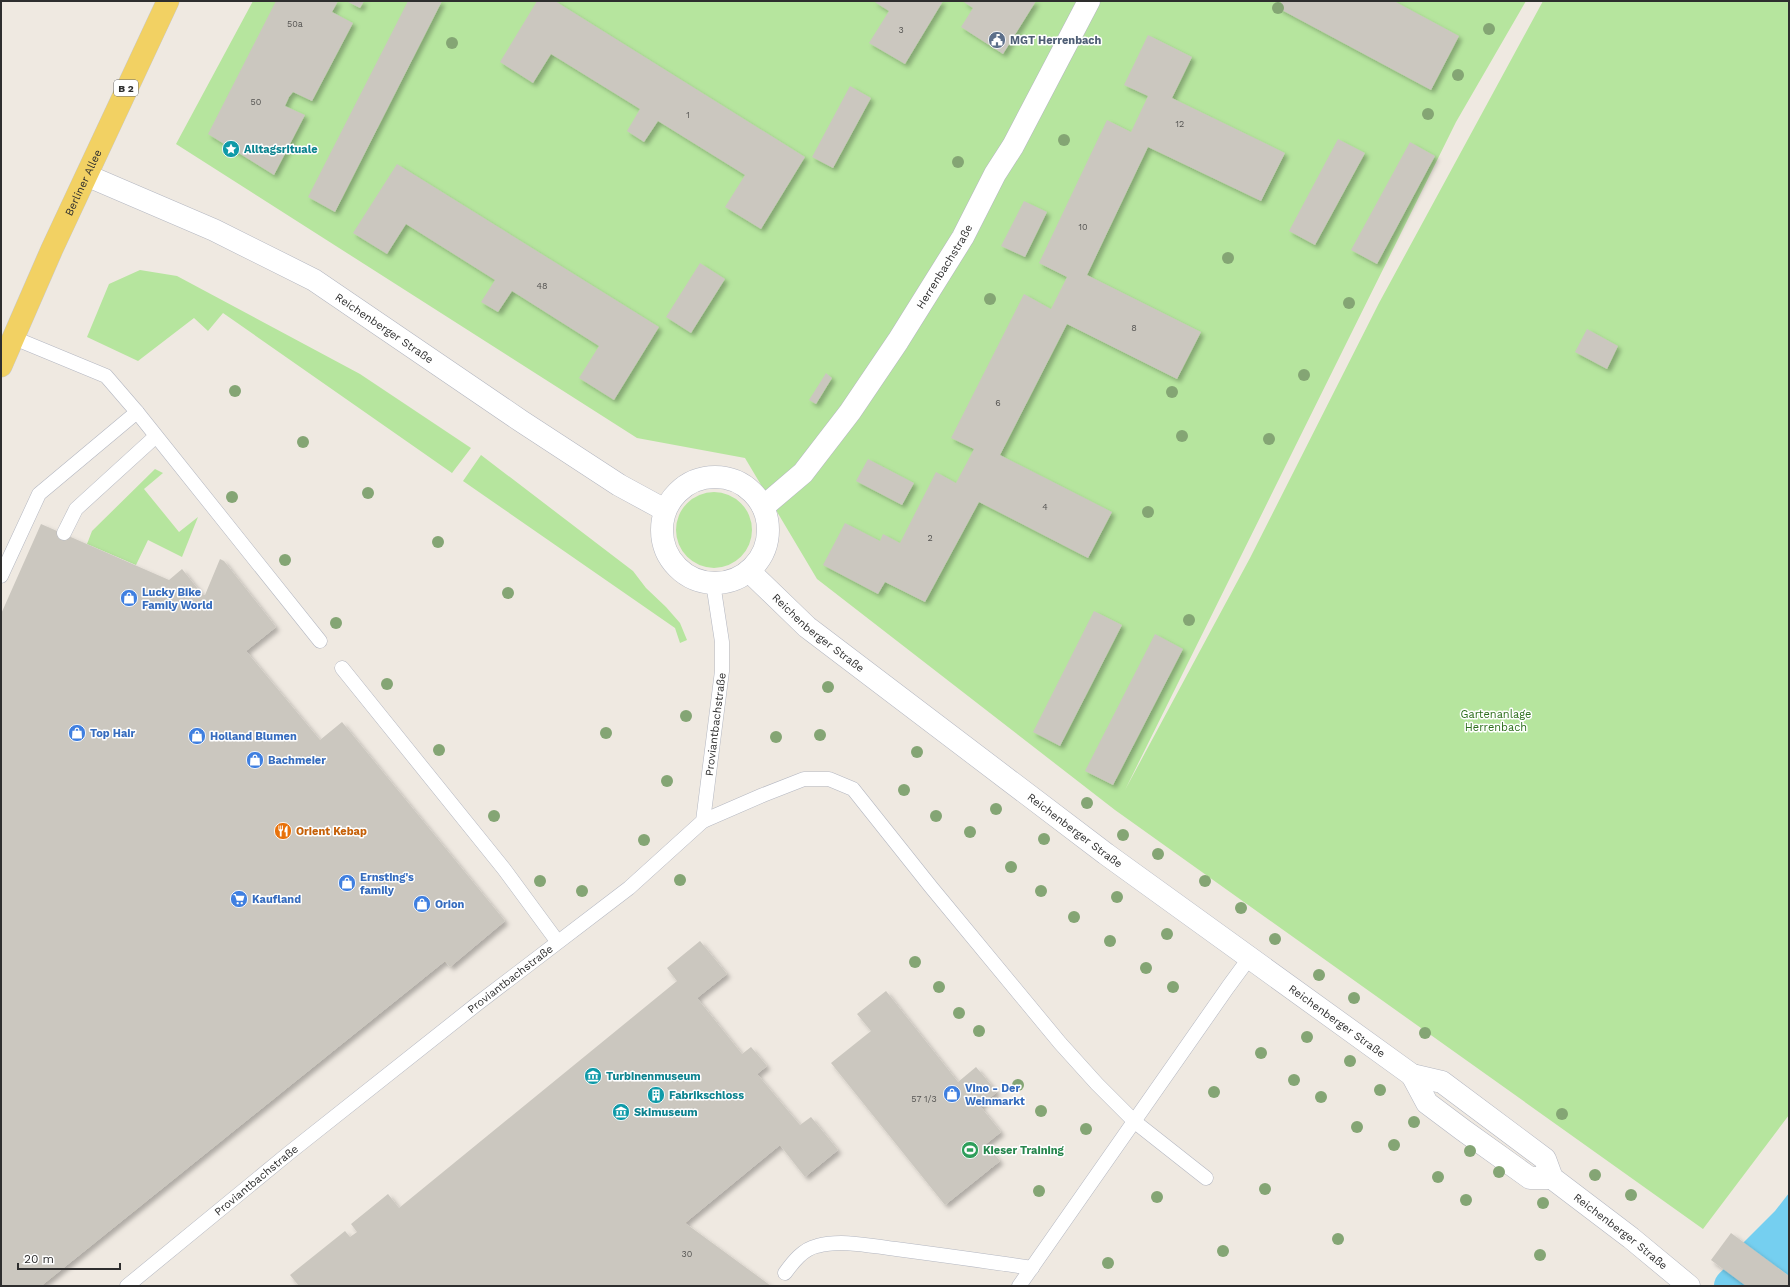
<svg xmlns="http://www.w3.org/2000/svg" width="1790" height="1287" font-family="'Work Sans',sans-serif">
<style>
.green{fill:#b6e59e}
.water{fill:#75cff0}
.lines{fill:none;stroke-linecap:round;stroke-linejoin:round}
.canal{stroke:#75cff0;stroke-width:36}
.building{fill:#cbc7bf;filter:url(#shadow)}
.service-casing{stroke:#b4b7c1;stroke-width:15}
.minor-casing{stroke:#b4b7c1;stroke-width:23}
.tertiary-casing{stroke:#b4b7c1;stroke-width:23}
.primary-casing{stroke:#c9c9c9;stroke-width:23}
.service{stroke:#fff;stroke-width:14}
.minor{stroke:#fff;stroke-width:22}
.tertiary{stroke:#fff;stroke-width:22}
.primary{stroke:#f2d163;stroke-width:22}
.tree{fill:#84a574}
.labels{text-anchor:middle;stroke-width:3;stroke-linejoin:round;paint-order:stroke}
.number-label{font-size:9px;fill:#555452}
.shield{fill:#fff;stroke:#6d6d6d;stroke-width:1}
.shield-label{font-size:10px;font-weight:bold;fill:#2e2e2e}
.service-label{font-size:11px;font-weight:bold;fill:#4e5e75;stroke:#fff;text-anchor:start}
.culture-label{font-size:11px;font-weight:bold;fill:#0d838f;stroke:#fff;text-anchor:start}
.street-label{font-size:11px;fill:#2e2e2e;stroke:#fff}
.shop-label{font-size:11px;font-weight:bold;fill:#366cbe;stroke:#fff;text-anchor:start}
.park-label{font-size:11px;fill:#2c6e1b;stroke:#fff}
.food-label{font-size:11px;font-weight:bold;fill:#c56008;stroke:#fff;text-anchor:start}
.leisure-label{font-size:11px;font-weight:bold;fill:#27864d;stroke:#fff;text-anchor:start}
</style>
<defs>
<filter id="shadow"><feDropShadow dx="3.5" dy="3.5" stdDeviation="2" flood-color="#0004"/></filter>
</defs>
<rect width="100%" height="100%" fill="#efe9e1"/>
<path class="green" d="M253 1H1526L1456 122 1125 790 1250 558 1379 303 1543 1H1789V1115L1703 1229 1115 810 817 579 745 458 637 438 176 144Z
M140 270 177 276 360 374 471 448 452 473 223 313 208 331 194 318 138 361 87 337 109 284Z
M481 455 633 571 646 588 666 607 680 623 687 640 680 643 675 628 463 481Z
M155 469 163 473 144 489 179 532 198 517 182 557 148 540 136 565 87 544 92 531Z
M676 530a38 38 0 1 1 76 0a38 38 0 1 1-76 0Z"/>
<path class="water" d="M1789 1193V1276L1743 1243 1775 1211Z"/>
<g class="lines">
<path class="canal" d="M1732 1286 1763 1258 1789 1225"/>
</g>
<path class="building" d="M276 1H338L332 12 353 23 312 101 293 92 289 97 285 106 305 115 274 175 208 134Z
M346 1H364L360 8Z
M408 1H442L335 212 308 197Z
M537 1H555L805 157 761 229 725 207 745 175 658 121 644 142 627 131 640 109 551 54 533 83 500 62Z
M873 1H943L905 64 869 43 889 11Z
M962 1H1036L1003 54 961 27 973 8Z
M1282 1H1394L1459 36 1431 90 1278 8Z
M1148 35 1192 57 1172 98 1285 153 1261 201 1148 147 1087 275 1201 332 1177 379 1067 324 1000 455 1112 512 1088 558 979 502 925 602 885 582 878 594 823 565 845 523 880 541 883 534 900 543 936 472 956 483 974 449 951 438 1024 294 1051 309 1067 277 1039 263 1107 120 1131 132 1148 96 1124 85Z
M850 86 871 98 833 168 812 157Z
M1338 139 1365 153 1315 245 1289 231Z
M1410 142 1435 156 1377 264 1351 250Z
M397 164 659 327 614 400 579 378 599 346 512 291 498 312 481 302 495 280 406 224 387 254 353 233Z
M1024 201 1047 212 1025 257 1001 246Z
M700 263 725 279 691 333 666 317Z
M1587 329 1618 346 1607 369 1575 352Z
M826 373 832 378 816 404 809 400Z
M868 459 914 483 902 505 856 481Z
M41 524 169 580 182 569 202 594 205 595 220 559 224 561 276 627 246 651 320 740 342 722 505 921 450 967 445 961 41 1286H1V614Z
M1094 611 1122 625 1060 746 1033 732Z
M1155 634 1183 649 1113 785 1085 771Z
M700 941 727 974 697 998 742 1054 751 1047 767 1066 757 1074 800 1125 811 1117 838 1150 805 1177 780 1145 685 1223 771 1286H299L290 1275 345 1231 350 1237 357 1232 351 1224 388 1194 399 1208 677 981 667 968Z
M886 991 958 1082 976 1067 997 1092 980 1106 1001 1132 986 1144 1000 1161 945 1205 831 1063 871 1031 857 1014Z
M1731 1233 1789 1276V1286H1746L1711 1260Z"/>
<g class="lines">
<defs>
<g id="service">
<path d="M14 338 106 376 137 412"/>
<path d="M64 533 76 509 155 437"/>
<path d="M1 576 39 494 137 412 320 641"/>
<path d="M342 668 504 869 557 941"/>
<path d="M703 821 763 795 804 779H829L853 789 931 887 1060 1043 1097 1084 1135 1122 1206 1178"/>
<path d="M785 1273C793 1262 803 1249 817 1246 842 1239 870 1246 896 1249 941 1255 986 1261 1032 1268"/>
<path id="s1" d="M127 1286 289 1153 477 1004 629 888 703 821 722 671V642L713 583"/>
<path d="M1019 1286 1228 987 1250 957"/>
</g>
<g id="minor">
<path id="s2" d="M763 507 803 473 850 412 898 341 963 237 995 174 1013 146 1089 1"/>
</g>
<g id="tertiary">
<path id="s3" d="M88 176 214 230 314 280 521 421 619 485 665 510"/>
<circle cx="715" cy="530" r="53"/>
<path id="s4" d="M749 571 807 627 1106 854 1412 1075 1442 1082 1545 1159 1552 1178 1631 1238 1689 1286"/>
<path d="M1412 1075 1427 1103 1463 1130 1530 1178H1552"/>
</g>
<g id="primary">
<path id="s5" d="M1 366 52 249 168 1"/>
</g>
</defs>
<use href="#service" class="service-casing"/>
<use href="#minor" class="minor-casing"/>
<use href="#tertiary" class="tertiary-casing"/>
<use href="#primary" class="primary-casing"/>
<use href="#service" class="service"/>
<use href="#minor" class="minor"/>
<use href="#tertiary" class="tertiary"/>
<use href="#primary" class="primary"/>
</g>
<g class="tree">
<circle cx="1278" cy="8" r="6"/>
<circle cx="1489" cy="29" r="6"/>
<circle cx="452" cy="43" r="6"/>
<circle cx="1458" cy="75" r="6"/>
<circle cx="1428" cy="114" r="6"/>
<circle cx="1064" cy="140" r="6"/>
<circle cx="958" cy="162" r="6"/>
<circle cx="1228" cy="258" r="6"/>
<circle cx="990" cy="299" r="6"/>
<circle cx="1349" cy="303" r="6"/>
<circle cx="1304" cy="375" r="6"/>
<circle cx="235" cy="391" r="6"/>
<circle cx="1172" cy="392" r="6"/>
<circle cx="1182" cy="436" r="6"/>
<circle cx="1269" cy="439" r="6"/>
<circle cx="303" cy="442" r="6"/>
<circle cx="368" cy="493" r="6"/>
<circle cx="232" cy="497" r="6"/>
<circle cx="1148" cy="512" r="6"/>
<circle cx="438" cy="542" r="6"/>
<circle cx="285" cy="560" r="6"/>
<circle cx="508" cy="593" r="6"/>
<circle cx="1189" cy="620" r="6"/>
<circle cx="336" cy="623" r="6"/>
<circle cx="387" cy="684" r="6"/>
<circle cx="828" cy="687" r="6"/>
<circle cx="686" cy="716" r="6"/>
<circle cx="606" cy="733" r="6"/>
<circle cx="820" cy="735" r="6"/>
<circle cx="776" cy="737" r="6"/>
<circle cx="439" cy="750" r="6"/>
<circle cx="917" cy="752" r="6"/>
<circle cx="667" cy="781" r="6"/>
<circle cx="904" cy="790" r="6"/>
<circle cx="1087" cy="803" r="6"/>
<circle cx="996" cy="809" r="6"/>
<circle cx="494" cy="816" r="6"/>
<circle cx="936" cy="816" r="6"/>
<circle cx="970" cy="832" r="6"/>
<circle cx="1123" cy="835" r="6"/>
<circle cx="1044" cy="839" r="6"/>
<circle cx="644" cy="840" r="6"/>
<circle cx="1158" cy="854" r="6"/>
<circle cx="1011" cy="867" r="6"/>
<circle cx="680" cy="880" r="6"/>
<circle cx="540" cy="881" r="6"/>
<circle cx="1205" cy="881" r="6"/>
<circle cx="582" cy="891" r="6"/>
<circle cx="1041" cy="891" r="6"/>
<circle cx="1117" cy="897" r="6"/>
<circle cx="1241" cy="908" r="6"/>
<circle cx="1074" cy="917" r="6"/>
<circle cx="1167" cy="934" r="6"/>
<circle cx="1275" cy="939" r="6"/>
<circle cx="1110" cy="941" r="6"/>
<circle cx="915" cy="962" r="6"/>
<circle cx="1146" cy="968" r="6"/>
<circle cx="1319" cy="975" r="6"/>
<circle cx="939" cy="987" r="6"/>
<circle cx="1173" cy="987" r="6"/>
<circle cx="1354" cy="998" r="6"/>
<circle cx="959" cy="1013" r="6"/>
<circle cx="979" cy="1031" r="6"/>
<circle cx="1425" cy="1033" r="6"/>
<circle cx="1307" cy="1037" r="6"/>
<circle cx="1261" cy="1053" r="6"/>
<circle cx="1350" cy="1061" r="6"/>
<circle cx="1294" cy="1080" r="6"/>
<circle cx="1018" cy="1085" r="6"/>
<circle cx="1380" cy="1090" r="6"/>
<circle cx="1214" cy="1092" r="6"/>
<circle cx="1321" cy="1097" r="6"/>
<circle cx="1041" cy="1111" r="6"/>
<circle cx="1562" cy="1114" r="6"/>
<circle cx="1414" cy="1122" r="6"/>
<circle cx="1357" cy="1127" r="6"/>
<circle cx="1086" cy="1129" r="6"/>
<circle cx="1394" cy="1145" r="6"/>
<circle cx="1470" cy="1151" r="6"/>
<circle cx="1499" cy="1172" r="6"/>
<circle cx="1595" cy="1175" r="6"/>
<circle cx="1438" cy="1177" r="6"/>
<circle cx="1265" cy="1189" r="6"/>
<circle cx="1039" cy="1191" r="6"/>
<circle cx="1631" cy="1195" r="6"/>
<circle cx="1157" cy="1197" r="6"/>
<circle cx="1466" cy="1200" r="6"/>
<circle cx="1543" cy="1203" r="6"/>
<circle cx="1338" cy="1239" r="6"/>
<circle cx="1223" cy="1251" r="6"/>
<circle cx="1540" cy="1255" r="6"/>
<circle cx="1108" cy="1263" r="6"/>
</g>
<defs>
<symbol id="civic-disc" viewBox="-11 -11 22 22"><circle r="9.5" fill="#5c6f8a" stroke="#fff"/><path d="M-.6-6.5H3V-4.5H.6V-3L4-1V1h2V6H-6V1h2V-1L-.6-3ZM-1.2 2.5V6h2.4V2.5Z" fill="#fff"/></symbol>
<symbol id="sight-disc" viewBox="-11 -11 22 22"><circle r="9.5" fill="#0f9aa8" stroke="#fff"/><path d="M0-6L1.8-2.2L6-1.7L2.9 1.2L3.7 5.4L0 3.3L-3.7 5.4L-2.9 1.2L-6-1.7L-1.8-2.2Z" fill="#fff"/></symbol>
<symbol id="shop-disc" viewBox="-11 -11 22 22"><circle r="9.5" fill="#3f7fe0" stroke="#fff"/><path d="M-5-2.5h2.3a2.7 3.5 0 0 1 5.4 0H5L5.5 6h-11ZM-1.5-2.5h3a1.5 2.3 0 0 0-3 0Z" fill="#fff"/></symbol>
<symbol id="restaurant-disc" viewBox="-11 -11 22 22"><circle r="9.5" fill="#e8710a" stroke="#fff"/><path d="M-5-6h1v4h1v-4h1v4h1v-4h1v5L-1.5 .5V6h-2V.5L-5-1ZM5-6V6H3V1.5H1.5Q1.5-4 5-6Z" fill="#fff"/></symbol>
<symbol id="supermarket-disc" viewBox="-11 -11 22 22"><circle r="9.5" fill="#3f7fe0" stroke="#fff"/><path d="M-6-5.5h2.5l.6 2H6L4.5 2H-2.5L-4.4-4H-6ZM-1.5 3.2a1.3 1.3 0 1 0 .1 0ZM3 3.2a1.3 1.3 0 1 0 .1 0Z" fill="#fff"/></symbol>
<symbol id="museum-disc" viewBox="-11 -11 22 22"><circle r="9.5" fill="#0f9aa8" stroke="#fff"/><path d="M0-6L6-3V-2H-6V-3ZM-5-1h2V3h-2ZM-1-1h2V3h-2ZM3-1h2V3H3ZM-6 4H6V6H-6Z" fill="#fff"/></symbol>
<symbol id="building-disc" viewBox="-11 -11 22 22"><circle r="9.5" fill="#0f9aa8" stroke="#fff"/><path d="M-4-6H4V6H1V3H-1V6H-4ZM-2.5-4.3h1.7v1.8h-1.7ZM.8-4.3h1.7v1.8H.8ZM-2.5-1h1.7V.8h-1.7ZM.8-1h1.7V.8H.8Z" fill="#fff"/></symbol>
<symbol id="stadium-disc" viewBox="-11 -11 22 22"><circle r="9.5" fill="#2e9e5b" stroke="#fff"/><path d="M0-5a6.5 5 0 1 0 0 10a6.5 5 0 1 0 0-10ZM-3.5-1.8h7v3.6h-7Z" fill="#fff"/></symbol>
</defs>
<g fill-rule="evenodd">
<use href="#civic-disc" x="987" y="30" width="20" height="20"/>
<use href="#sight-disc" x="221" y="139" width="20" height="20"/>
<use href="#shop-disc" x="119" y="588" width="20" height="20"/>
<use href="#shop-disc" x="67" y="723" width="20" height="20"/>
<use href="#shop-disc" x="187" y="726" width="20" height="20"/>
<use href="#shop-disc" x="245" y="750" width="20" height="20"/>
<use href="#restaurant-disc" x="273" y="821" width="20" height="20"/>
<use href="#shop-disc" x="337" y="873" width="20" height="20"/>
<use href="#supermarket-disc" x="229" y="889" width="20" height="20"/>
<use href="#shop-disc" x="412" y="894" width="20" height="20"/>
<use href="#museum-disc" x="583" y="1066" width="20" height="20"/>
<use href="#shop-disc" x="942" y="1084" width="20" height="20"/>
<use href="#building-disc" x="646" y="1085" width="20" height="20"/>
<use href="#museum-disc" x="611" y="1102" width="20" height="20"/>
<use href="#stadium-disc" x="960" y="1140" width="20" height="20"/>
</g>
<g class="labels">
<g class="number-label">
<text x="295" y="27">50a</text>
<text x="901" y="33">3</text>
<text x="256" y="105">50</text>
<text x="688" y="118">1</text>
<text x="1180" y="127">12</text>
<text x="1083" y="230">10</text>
<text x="542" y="289">48</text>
<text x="1134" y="331">8</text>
<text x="998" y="406">6</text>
<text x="1045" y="510">4</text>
<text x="930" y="541">2</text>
<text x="924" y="1102">57 1/3</text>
<text x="687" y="1257">30</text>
</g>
<rect class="shield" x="114" y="80" width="24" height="16" rx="3"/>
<g class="shield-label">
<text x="126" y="92">B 2</text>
</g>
<g class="service-label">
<text x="1010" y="44">MGT Herrenbach</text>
</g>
<g class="culture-label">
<text x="244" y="153">Alltagsrituale</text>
<text x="606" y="1080">Turbinenmuseum</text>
<text x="669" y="1099">Fabrikschloss</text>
<text x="634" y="1116">Skimuseum</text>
</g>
<g class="street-label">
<text dy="4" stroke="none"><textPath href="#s5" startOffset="201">Berliner Allee</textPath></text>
<text dy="4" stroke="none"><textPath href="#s2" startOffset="303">Herrenbachstraße</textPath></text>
<text dy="4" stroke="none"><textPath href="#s3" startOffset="334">Reichenberger Straße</textPath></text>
<text dy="4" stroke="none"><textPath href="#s4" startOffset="93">Reichenberger Straße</textPath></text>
<text dy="4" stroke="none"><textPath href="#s1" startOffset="838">Proviantbachstraße</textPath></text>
<text dy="4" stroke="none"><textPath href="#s4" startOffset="417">Reichenberger Straße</textPath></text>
<text dy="4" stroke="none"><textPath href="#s1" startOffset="491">Proviantbachstraße</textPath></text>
<text dy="4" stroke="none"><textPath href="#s4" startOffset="741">Reichenberger Straße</textPath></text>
<text dy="4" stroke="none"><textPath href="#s1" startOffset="167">Proviantbachstraße</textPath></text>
<text dy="4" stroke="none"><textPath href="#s4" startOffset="1100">Reichenberger Straße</textPath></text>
</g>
<g class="shop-label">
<text x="142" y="596">Lucky Bike<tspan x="142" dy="13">Family World</tspan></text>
<text x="90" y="737">Top Hair</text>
<text x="210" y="740">Holland Blumen</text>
<text x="268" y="764">Bachmeier</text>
<text x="360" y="881">Ernsting's<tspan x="360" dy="13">family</tspan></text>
<text x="252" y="903">Kaufland</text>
<text x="435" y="908">Orion</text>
<text x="965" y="1092">Vino - Der<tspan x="965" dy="13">Weinmarkt</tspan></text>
</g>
<g class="park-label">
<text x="1496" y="718">Gartenanlage<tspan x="1496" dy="13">Herrenbach</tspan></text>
</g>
<g class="food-label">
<text x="296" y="835">Orient Kebap</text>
</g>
<g class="leisure-label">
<text x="983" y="1154">Kieser Training</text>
</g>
</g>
<rect width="1790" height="1287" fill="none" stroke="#2e2e2e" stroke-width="4"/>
<path d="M18 1263v6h102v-6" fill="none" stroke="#2e2e2e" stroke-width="2"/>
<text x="24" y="1263" font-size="12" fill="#2e2e2e" stroke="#ffffff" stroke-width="3" paint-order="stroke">20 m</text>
</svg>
